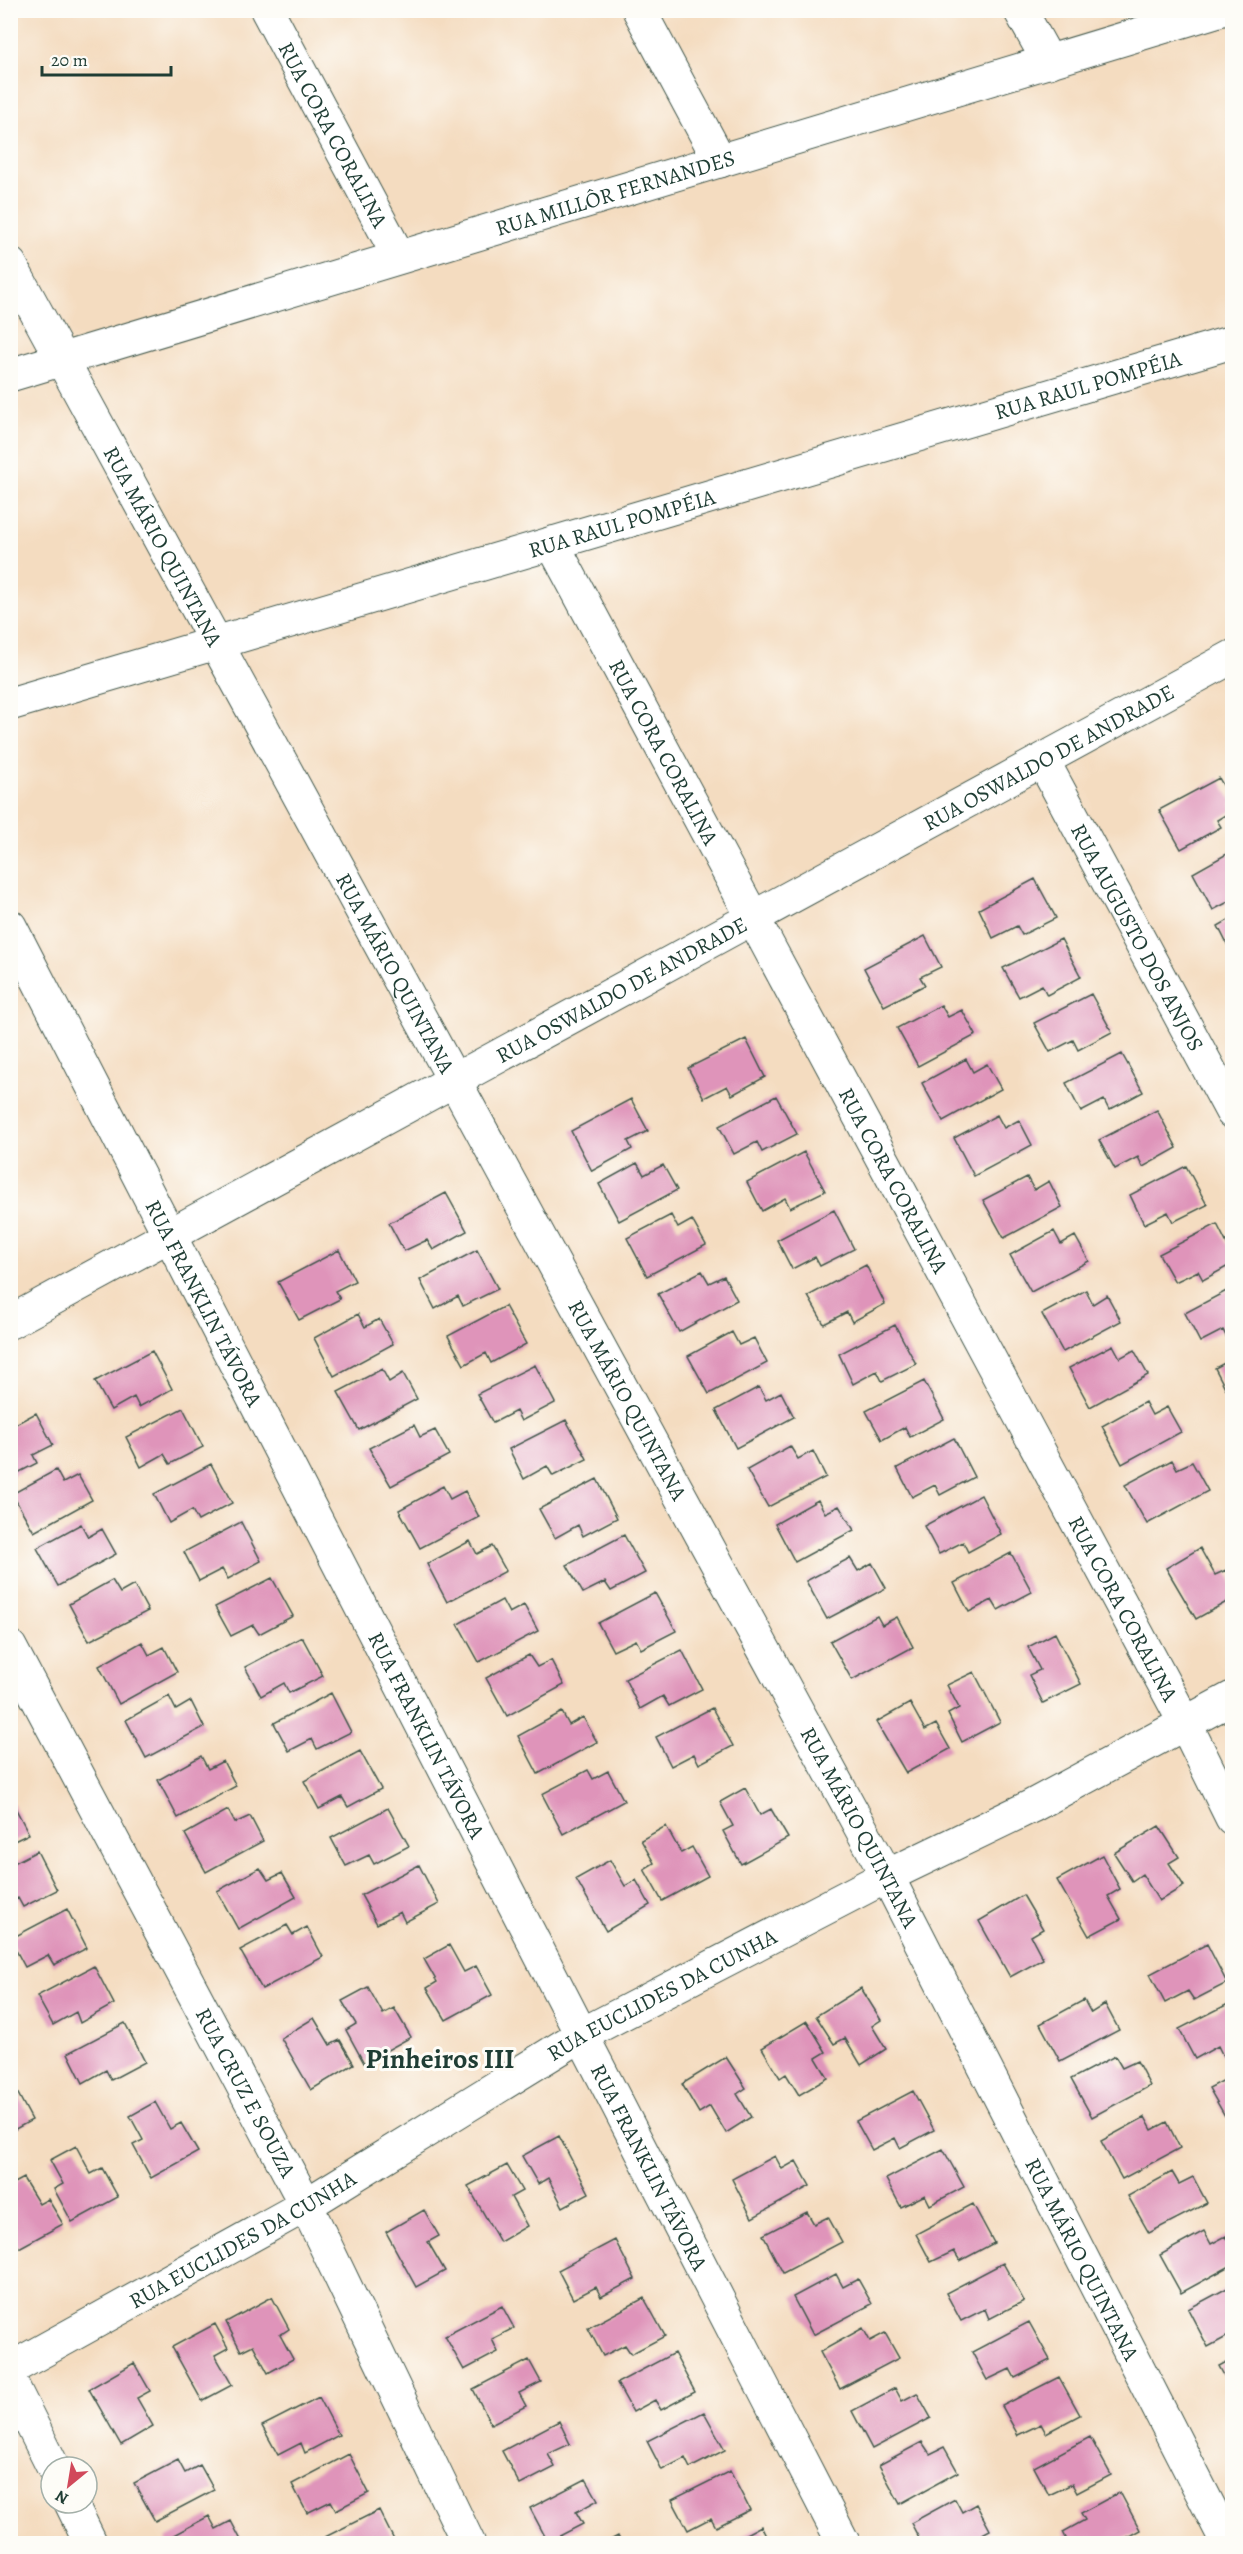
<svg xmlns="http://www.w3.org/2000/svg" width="1243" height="2554" font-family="Alegreya,serif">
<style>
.building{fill:#df94ba}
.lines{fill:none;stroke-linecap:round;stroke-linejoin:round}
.minor-casing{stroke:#3f5549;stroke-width:35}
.minor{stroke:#fff;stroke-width:33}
.labels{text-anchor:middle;stroke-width:6;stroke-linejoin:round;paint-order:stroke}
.street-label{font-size:22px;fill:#1f3d34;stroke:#fdfcf7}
.district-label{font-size:28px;font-weight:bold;fill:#1f3d34;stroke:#fdfcf7}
</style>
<rect width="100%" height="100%" fill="#fdfcf7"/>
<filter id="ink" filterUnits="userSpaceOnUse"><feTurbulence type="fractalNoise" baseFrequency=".0167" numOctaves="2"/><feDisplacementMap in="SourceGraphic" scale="12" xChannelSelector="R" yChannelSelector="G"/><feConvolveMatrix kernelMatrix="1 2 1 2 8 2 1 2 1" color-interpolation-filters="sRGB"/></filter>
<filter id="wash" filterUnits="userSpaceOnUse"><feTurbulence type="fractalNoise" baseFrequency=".008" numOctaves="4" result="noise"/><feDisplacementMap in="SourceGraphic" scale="24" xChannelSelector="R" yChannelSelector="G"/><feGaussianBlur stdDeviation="1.35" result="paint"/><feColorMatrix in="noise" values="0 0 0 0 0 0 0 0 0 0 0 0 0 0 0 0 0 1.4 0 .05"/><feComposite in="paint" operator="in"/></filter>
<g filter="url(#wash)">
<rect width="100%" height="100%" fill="#f4dcc0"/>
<g id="blocks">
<path class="building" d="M1219 778 1232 801V811L1217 820 1221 827 1181 849 1159 810Z
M1232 851V900L1213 910 1193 873Z
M1035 879 1056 918 1022 935 1017 926 993 938 979 909Z
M1232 918V954L1218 926Z
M925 936 941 967 920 977 925 985 884 1006 864 968Z
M1061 939 1081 977 1047 995 1042 985 1019 997 1003 968Z
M1091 994 1112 1032 1078 1050 1073 1040 1050 1052 1034 1023Z
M941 1005 948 1017 962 1010 976 1035 918 1066 897 1028Z
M746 1039 765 1077 732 1095 727 1086 704 1098 688 1068Z
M1122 1054 1143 1092 1109 1110 1104 1100 1081 1112 1066 1083Z
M966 1059 973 1072 987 1064 1001 1089 943 1121 922 1083Z
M776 1096 797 1134 762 1152 757 1142 734 1154 719 1126Z
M631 1099 648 1131 628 1141 632 1149 592 1171 571 1131Z
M1157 1110 1177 1148 1143 1167 1138 1157 1115 1169 1099 1140Z
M997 1115 1004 1128 1019 1120 1032 1145 974 1176 954 1138Z
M804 1152 825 1191 790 1208 785 1198 762 1211 747 1182Z
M637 1163 644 1175 663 1165 677 1190 619 1221 599 1184Z
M1186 1166 1207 1205 1173 1222 1168 1212 1144 1224 1130 1195Z
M1027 1177 1034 1190 1049 1181 1062 1207 1004 1238 983 1200Z
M446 1193 467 1231 433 1250 427 1240 404 1251 389 1223Z
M834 1210 854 1249 820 1266 815 1257 792 1269 777 1240Z
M671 1215 678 1228 692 1220 706 1245 647 1276 627 1238Z
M1217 1224 1232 1254V1264L1203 1280 1198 1271 1175 1282 1159 1254Z
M1054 1231 1061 1244 1075 1236 1089 1261 1031 1292 1010 1255Z
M339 1250 355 1281 335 1291 340 1299 299 1320 278 1282Z
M477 1250 498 1289 463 1306 458 1296 435 1309 420 1280Z
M866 1265 885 1304 852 1322 847 1312 824 1324 808 1296Z
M702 1271 709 1283 724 1276 737 1300 679 1332 658 1294Z
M1232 1288V1338L1228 1340 1223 1330 1200 1342 1185 1313Z
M1086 1290 1093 1304 1107 1295 1121 1321 1063 1352 1042 1314Z
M505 1306 526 1344 491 1363 486 1353 464 1365 448 1336Z
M358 1314 365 1327 379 1319 393 1344 334 1376 314 1338Z
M895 1325 916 1364 882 1381 877 1371 853 1384 839 1354Z
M732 1332 739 1345 754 1338 767 1363 709 1394 688 1356Z
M1113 1345 1120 1358 1134 1350 1148 1375 1090 1407 1069 1368Z
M152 1351 172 1389 139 1407 134 1397 111 1410 95 1381Z
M1232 1359V1396L1230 1397 1215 1368Z
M535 1365 555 1403 521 1421 516 1411 493 1423 477 1394Z
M382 1369 389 1382 403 1373 417 1399 359 1430 338 1392Z
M924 1381 944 1419 910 1437 905 1427 882 1440 866 1411Z
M759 1387 766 1400 781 1392 794 1417 736 1448 716 1410Z
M1145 1402 1152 1415 1167 1407 1181 1432 1122 1464 1102 1426Z
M183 1408 203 1447 170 1464 164 1454 141 1467 126 1437Z
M36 1413 53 1445 33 1455 37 1463 10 1477V1427Z
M566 1420 587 1459 553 1476 547 1466 524 1479 509 1449Z
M414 1425 420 1437 435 1430 449 1455 391 1486 369 1448Z
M954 1438 974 1477 940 1495 935 1485 912 1497 897 1468Z
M790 1446 798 1459 813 1451 826 1477 768 1507 747 1470Z
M1172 1460 1177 1469 1192 1462 1208 1491 1147 1524 1125 1485Z
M211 1464 232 1503 198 1521 192 1510 169 1523 154 1494Z
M56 1470 63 1483 78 1475 92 1500 34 1532 12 1494Z
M597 1479 617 1518 583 1536 578 1525 555 1538 539 1509Z
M443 1486 450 1499 465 1491 479 1517 420 1548 399 1510Z
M981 1495 1001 1534 968 1552 963 1542 939 1554 924 1526Z
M818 1500 825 1513 839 1506 854 1530 795 1562 775 1524Z
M241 1522 261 1561 228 1579 222 1569 199 1581 184 1552Z
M81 1524 88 1537 102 1529 116 1554 58 1586 37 1548Z
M624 1535 645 1573 611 1591 605 1582 583 1593 567 1565Z
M470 1541 477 1554 492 1546 506 1571 447 1602 427 1564Z
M1200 1548 1215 1575 1226 1570 1232 1581V1599L1196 1619 1166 1568Z
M1011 1553 1032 1592 998 1610 992 1600 969 1612 954 1583Z
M850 1558 858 1571 872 1563 886 1588 827 1619 806 1581Z
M272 1578 293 1616 259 1634 253 1625 231 1636 215 1607Z
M112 1580 120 1593 134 1585 148 1611 89 1641 69 1604Z
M655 1593 676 1631 641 1649 636 1640 613 1651 598 1623Z
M502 1600 509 1613 524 1605 538 1631 479 1662 458 1624Z
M877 1616 882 1625 897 1617 913 1647 852 1680 830 1641Z
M1055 1633 1081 1684 1043 1703 1029 1675 1040 1670 1028 1647Z
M302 1637 323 1676 289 1693 284 1683 261 1696 245 1667Z
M142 1642 149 1655 164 1647 177 1672 119 1704 99 1666Z
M682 1650 702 1689 669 1706 663 1696 640 1709 625 1679Z
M529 1655 537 1667 551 1660 564 1685 507 1716 486 1678Z
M974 1672 1000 1722 962 1742 948 1714 959 1708 947 1685Z
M331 1693 351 1732 317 1749 312 1739 289 1751 274 1723Z
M169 1696 176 1710 191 1701 204 1727 146 1758 126 1720Z
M910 1703 925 1730 936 1724 950 1749 906 1773 876 1722Z
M712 1708 733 1746 699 1764 694 1754 671 1766 656 1737Z
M562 1712 569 1725 583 1717 597 1742 538 1774 518 1736Z
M360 1751 381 1789 348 1807 342 1797 319 1809 304 1781Z
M201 1756 208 1769 223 1761 236 1786 178 1818 158 1780Z
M588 1770 593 1779 608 1771 624 1801 563 1834 542 1794Z
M745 1788 760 1815 771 1809 788 1838 741 1864 723 1831 733 1826 720 1802Z
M10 1798 29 1834 10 1843Z
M388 1808 409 1846 374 1864 369 1855 346 1866 331 1838Z
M228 1810 235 1823 250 1816 263 1841 206 1872 185 1834Z
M666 1826 681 1853 692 1847 708 1876 662 1901 644 1869 654 1863 641 1840Z
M1159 1826 1179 1857 1169 1863 1184 1886 1159 1901 1142 1874 1132 1881 1114 1853Z
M37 1851 57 1890 23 1907 18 1898 10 1902V1865Z
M1102 1855 1120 1889 1108 1896 1121 1919 1089 1936 1057 1880Z
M610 1860 625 1886 636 1880 650 1905 606 1931 576 1879Z
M419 1865 439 1904 405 1922 400 1912 377 1924 361 1895Z
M260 1868 268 1880 282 1873 296 1897 238 1929 217 1891Z
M1023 1895 1043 1929 1031 1936 1043 1959 1010 1977 979 1921Z
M67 1909 87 1948 54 1965 48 1955 25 1967 10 1939Z
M287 1925 293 1935 307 1927 323 1957 262 1989 240 1950Z
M1207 1944 1227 1983 1194 2000 1188 1991 1165 2003 1150 1974Z
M449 1945 464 1972 476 1966 492 1995 446 2020 427 1988 437 1982 424 1959Z
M94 1966 114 2004 80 2023 76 2012 53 2025 37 1996Z
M368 1987 383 2014 394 2008 411 2037 364 2063 346 2030 356 2024 342 2001Z
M861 1988 881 2020 872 2026 886 2049 861 2065 845 2038 834 2044 816 2016Z
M1084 2000 1091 2013 1105 2004 1119 2030 1060 2061 1040 2024Z
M1232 2002V2051L1223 2056 1218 2046 1195 2059 1179 2029Z
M314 2018 330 2045 340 2040 354 2064 311 2090 281 2038Z
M807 2021 826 2052 816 2058 828 2078 799 2095 786 2074 780 2078 762 2048Z
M125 2023 145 2062 111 2080 106 2070 83 2083 68 2053Z
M1115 2056 1122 2068 1137 2061 1150 2086 1092 2117 1071 2079Z
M726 2057 746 2088 737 2094 751 2117 726 2133 710 2106 699 2113 682 2084Z
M1232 2076V2112L1225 2116 1209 2088Z
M16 2090 32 2120 10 2132V2093Z
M913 2091 934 2130 900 2148 895 2138 872 2150 856 2121Z
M155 2102 170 2129 181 2123 198 2152 151 2178 133 2145 143 2140 130 2116Z
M1145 2117 1152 2130 1167 2122 1180 2148 1122 2179 1101 2141Z
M559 2136 589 2193 563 2207 548 2178 538 2184 522 2156Z
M76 2146 91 2174 102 2168 118 2197 72 2222 54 2189 63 2184 50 2160Z
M943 2149 964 2187 930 2205 925 2195 901 2207 886 2179Z
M775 2156 782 2169 796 2161 810 2186 752 2218 732 2179Z
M507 2165 522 2191 511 2197 527 2226 500 2242 468 2186Z
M1172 2172 1179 2184 1193 2177 1207 2203 1149 2233 1128 2196Z
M23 2178 39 2204 48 2199 63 2224 19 2248 10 2233V2185Z
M973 2204 994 2243 960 2261 954 2251 931 2262 916 2234Z
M424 2210 439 2236 428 2242 445 2271 416 2287 386 2232Z
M807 2212 814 2224 828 2217 842 2242 783 2273 763 2235Z
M1204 2231 1211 2244 1226 2236 1232 2249V2265L1181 2293 1160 2255Z
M615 2240 635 2279 601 2297 596 2287 573 2299 558 2270Z
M1003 2263 1024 2301 989 2319 985 2309 961 2321 946 2293Z
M836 2274 843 2287 858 2279 872 2304 813 2335 793 2297Z
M1231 2286 1232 2334 1208 2347 1188 2309Z
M272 2297 289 2329 280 2335 293 2359 268 2373 253 2345 241 2351 226 2322Z
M644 2298 665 2336 631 2354 625 2345 603 2356 588 2328Z
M502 2306 514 2328 492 2339 498 2352 464 2370 445 2336Z
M1029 2322 1050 2360 1015 2378 1010 2369 987 2380 972 2352Z
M215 2324 228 2348 215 2355 232 2385 202 2401 172 2347Z
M863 2328 870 2341 885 2333 899 2358 840 2389 820 2352Z
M674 2353 695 2392 661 2410 655 2400 633 2412 617 2383Z
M1232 2359V2390L1219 2366Z
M529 2360 541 2382 519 2393 526 2406 491 2424 473 2389Z
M134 2363 150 2391 137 2398 153 2426 121 2445 89 2389Z
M1059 2377 1080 2415 1046 2433 1041 2424 1018 2435 1002 2406Z
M895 2388 902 2401 917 2393 931 2418 872 2449 852 2411Z
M319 2397 339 2435 305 2453 301 2443 278 2455 262 2426Z
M704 2412 725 2450 690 2468 685 2458 662 2470 647 2441Z
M559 2421 570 2444 548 2454 555 2467 520 2485 502 2451Z
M1090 2437 1111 2475 1077 2493 1072 2484 1049 2495 1034 2467Z
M922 2442 930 2454 944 2447 958 2472 900 2504 879 2465Z
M349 2454 369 2493 336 2510 331 2501 307 2513 292 2484Z
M178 2460 185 2473 200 2465 214 2490 155 2521 134 2483Z
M730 2471 750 2510 716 2527 711 2518 688 2530 672 2500Z
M586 2479 598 2500 576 2512 583 2524 548 2542 530 2508Z
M1120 2492 1140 2530 1115 2544H1069L1063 2532 1085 2520 1081 2513Z
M955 2499 962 2512 976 2504 990 2530 964 2544H922L911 2523Z
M379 2510 396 2544H324L321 2539Z
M209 2516 216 2529 231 2521 243 2544H168L166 2539Z
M761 2526 770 2544H727Z
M618 2536 622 2544H603Z"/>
</g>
</g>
<g filter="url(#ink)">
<use href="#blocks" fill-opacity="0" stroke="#3f5549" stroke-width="1.5"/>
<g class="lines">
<defs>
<g id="minor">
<path id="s1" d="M267 10 399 257"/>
<path d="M639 10 720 161"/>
<path d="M1020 10 1049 62"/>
<path id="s2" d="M10 264 887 1876 1228 2544"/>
<path id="s3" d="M10 375 1219 10"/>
<path id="s4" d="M552 543 1185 1723 1232 1818"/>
<path id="s5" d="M10 704 1232 342"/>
<path id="s6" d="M1043 761 1232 1112"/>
<path id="s7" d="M10 926 844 2544"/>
<path id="s8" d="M10 1322 1232 657"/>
<path id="s9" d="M10 1647 306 2205 469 2544"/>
<path id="s10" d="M10 2369 306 2205 583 2034 887 1876 1032 1806 1232 1698"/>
<path d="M10 2381 53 2467"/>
<path d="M71 2503 91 2544"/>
</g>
</defs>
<use href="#minor" class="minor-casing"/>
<use href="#minor" class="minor"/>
</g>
</g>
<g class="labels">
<g class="street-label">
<text dy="8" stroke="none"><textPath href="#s1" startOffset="141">RUA CORA CORALINA</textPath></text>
<text dy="8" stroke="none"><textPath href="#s3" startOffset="632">RUA MILLÔR FERNANDES</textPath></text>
<text dy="8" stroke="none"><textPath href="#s5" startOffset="1124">RUA RAUL POMPÉIA</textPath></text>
<text dy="8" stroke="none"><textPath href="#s5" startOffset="638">RUA RAUL POMPÉIA</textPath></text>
<text dy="8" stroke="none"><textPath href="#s2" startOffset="321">RUA MÁRIO QUINTANA</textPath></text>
<text dy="8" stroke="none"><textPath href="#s4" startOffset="237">RUA CORA CORALINA</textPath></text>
<text dy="8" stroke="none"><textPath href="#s8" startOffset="1182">RUA OSWALDO DE ANDRADE</textPath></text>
<text dy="8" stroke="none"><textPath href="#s6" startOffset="200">RUA AUGUSTO DOS ANJOS</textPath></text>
<text dy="8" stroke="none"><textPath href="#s2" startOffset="807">RUA MÁRIO QUINTANA</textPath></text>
<text dy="8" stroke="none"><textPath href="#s8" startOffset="696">RUA OSWALDO DE ANDRADE</textPath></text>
<text dy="8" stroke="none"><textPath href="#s4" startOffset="723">RUA CORA CORALINA</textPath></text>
<text dy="8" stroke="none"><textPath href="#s7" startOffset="424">RUA FRANKLIN TÁVORA</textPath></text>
<text dy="8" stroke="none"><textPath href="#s2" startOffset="1293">RUA MÁRIO QUINTANA</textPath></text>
<text dy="8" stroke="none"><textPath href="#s4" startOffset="1209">RUA CORA CORALINA</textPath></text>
<text dy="8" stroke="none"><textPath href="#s7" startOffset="910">RUA FRANKLIN TÁVORA</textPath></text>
<text dy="8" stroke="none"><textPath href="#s2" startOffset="1779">RUA MÁRIO QUINTANA</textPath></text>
<text dy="8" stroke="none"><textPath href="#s10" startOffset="752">RUA EUCLIDES DA CUNHA</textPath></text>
<text dy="8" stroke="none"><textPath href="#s9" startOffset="504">RUA CRUZ E SOUZA</textPath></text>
<text dy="8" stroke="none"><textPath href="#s7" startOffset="1396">RUA FRANKLIN TÁVORA</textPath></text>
<text dy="8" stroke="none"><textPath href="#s10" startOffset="266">RUA EUCLIDES DA CUNHA</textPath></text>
<text dy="8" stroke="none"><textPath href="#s2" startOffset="2265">RUA MÁRIO QUINTANA</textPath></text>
</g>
<g class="district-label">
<text x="440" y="2068">Pinheiros III</text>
</g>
</g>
<rect width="1243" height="2554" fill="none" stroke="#fdfcf7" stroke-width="36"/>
<g transform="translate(69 2485) rotate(210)"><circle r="28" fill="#fdfcf7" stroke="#a4b0a9" stroke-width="1.5"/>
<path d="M0-4.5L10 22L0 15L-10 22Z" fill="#d1495b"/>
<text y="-9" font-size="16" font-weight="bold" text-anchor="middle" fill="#1f3d34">N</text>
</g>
<path d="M42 66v9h129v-9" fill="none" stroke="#1f3d34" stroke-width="3"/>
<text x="51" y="66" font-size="18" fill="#1f3d34" stroke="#fdfcf7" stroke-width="4.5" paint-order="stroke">20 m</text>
</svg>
